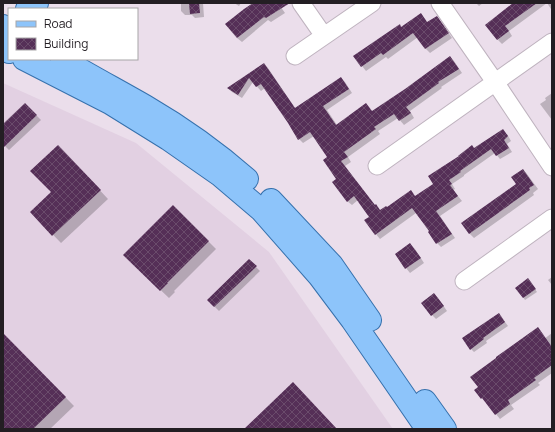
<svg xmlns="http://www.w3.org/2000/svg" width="555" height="432" font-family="Manrope,sans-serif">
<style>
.built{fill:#e2d0e2}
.shadow{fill:#0003}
.building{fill:url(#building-cross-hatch)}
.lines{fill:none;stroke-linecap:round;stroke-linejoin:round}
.minor-casing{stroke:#bfb3bf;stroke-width:19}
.major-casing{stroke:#3671ad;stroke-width:24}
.minor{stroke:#fff;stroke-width:17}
.major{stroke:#8dc4fa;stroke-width:22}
</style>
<defs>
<pattern id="building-cross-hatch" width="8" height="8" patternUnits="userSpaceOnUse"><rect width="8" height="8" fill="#552f57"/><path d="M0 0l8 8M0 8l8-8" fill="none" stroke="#6a4b6b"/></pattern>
</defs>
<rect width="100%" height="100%" fill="#ebdeeb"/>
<path class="built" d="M3 83 136 143 269 252 393 429H3Z"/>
<path class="shadow" d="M181 3H203L204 17 195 18 192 15H185L181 11Z
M234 3H241L239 6Z
M255 3H278L285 13 271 22 268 20 242 42 237 38Z
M476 3H483L479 6Z
M513 3H547L509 31 512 36 502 44 498 40Z
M547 3H552V10L551 9Z
M421 14 428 23 437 17 441 22 452 38 430 53 426 49 418 37 388 59 386 57 366 71 362 66 355 57 402 28Z
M450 57 454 61 462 73 441 87 442 88 410 111 414 118 404 125 398 118 378 131 380 134 348 157 351 162 345 166 375 206 381 211 416 197 434 184 474 149 507 134 511 141 507 144 512 152 500 159 495 153 464 175V176L452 184 455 189 453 190 462 201 440 216 455 238 441 247 437 243 430 231 416 213 380 239 365 221 370 217 358 200 352 205 347 201 337 179 328 157 314 136 303 143 299 139 289 122 265 88 261 91 253 82 242 98 232 92 228 88 264 64 268 68 295 108 341 78 345 82 352 93 327 110 337 125 372 112 405 90Z
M552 93V120L540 104 546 100 545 98Z
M25 104 41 120 9 150 3 144V126Z
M67 155 108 199 61 243 31 212 52 193Z
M523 170 527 174 538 189 533 193 534 195 474 238 469 233 518 184Z
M173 206 216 249 174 291 175 292 169 298 132 263Z
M410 245 415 249 424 263 410 273 406 268Z
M249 260 260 271 219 311 208 300Z
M552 277V285L548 280Z
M530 282 537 292 525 300 517 288Z
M434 294 438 298 447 311 436 319 432 315Z
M502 318 508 326 486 341 487 343 474 352 471 349Z
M552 333V373L538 383 540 385 511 405 514 409 500 419 476 390Z
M3 334 74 406 50 429H3Z"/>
<path class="building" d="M189 3H199L200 13 190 14Z
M253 3H290L266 18 264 17 237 38 225 24 244 9Z
M513 3H537L505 26 509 31 497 40 485 25Z
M421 13 427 22 437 16 449 33 425 49 413 33 383 55 381 53 361 67 353 56 400 24 401 27Z
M450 56 459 69 438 82 439 83 406 107 411 113 399 121 394 114 374 127 376 129 344 152 348 157 341 161 375 205 376 204 380 210 386 206 387 207 411 190 415 196 433 184 428 176 459 156H458L472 145 474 148 503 129 508 136 504 140 509 148 496 156 491 149 460 171 461 172 449 180 452 184 450 185 458 196 436 211 452 234 436 244 428 232 429 231 412 208 375 235 364 220 369 217 354 196 347 202 332 182 336 179 323 160 327 157 310 132 298 140 288 123 261 84 256 87 249 78 238 95 227 88 264 63 295 108 341 77 349 89 323 106 336 125 366 103 372 111 405 89Z
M25 103 37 115 3 148V124Z
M58 145 101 190 52 236 30 212 51 192 30 171Z
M523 169 534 185 529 188 530 190 469 234 461 223 516 184 511 177Z
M173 205 209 241 167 283H168L160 291 123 255Z
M410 243 421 258 405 269 395 254Z
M249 259 257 266 214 307 207 300Z
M528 278 536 289 523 298 515 288Z
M434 293 444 306 431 316 421 303Z
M499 313 505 322 483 338 484 339 470 350 462 338Z
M538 327 552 347V365L534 378 536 380 508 400 510 404 495 415 482 398 481 399 474 390 478 387 470 377 496 358V357Z
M3 333 66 397 33 429H3Z
M293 382 337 429H244Z"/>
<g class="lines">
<defs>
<path id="minor" d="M301 3 324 36
M440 3 495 82 552 167
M295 56 372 3
M377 166 552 42
M464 281 552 218"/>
<path id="major" d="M27 9 37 3
M3 26 9 29
M3 49 9 52
M24 59 110 103 168 139 221 176 261 210 319 276 352 320 427 429
M62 59C89 75 117 90 145 106 181 127 215 151 247 179
M271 200 332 265 370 320
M425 401 445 429"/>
</defs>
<use href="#minor" class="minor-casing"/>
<use href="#major" class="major-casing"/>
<use href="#minor" class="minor"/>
<use href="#major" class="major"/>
</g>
<rect width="555" height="432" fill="none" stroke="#231e23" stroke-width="8"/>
<rect x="8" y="8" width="130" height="52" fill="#ffffff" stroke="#a7a5a7"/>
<rect x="16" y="21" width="20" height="6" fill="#8dc4fa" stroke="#a7a5a7"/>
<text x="44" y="28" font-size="12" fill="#231e23">Road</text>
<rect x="16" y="38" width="20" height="12" fill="url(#building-cross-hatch)" stroke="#a7a5a7"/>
<text x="44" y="48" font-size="12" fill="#231e23">Building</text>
</svg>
